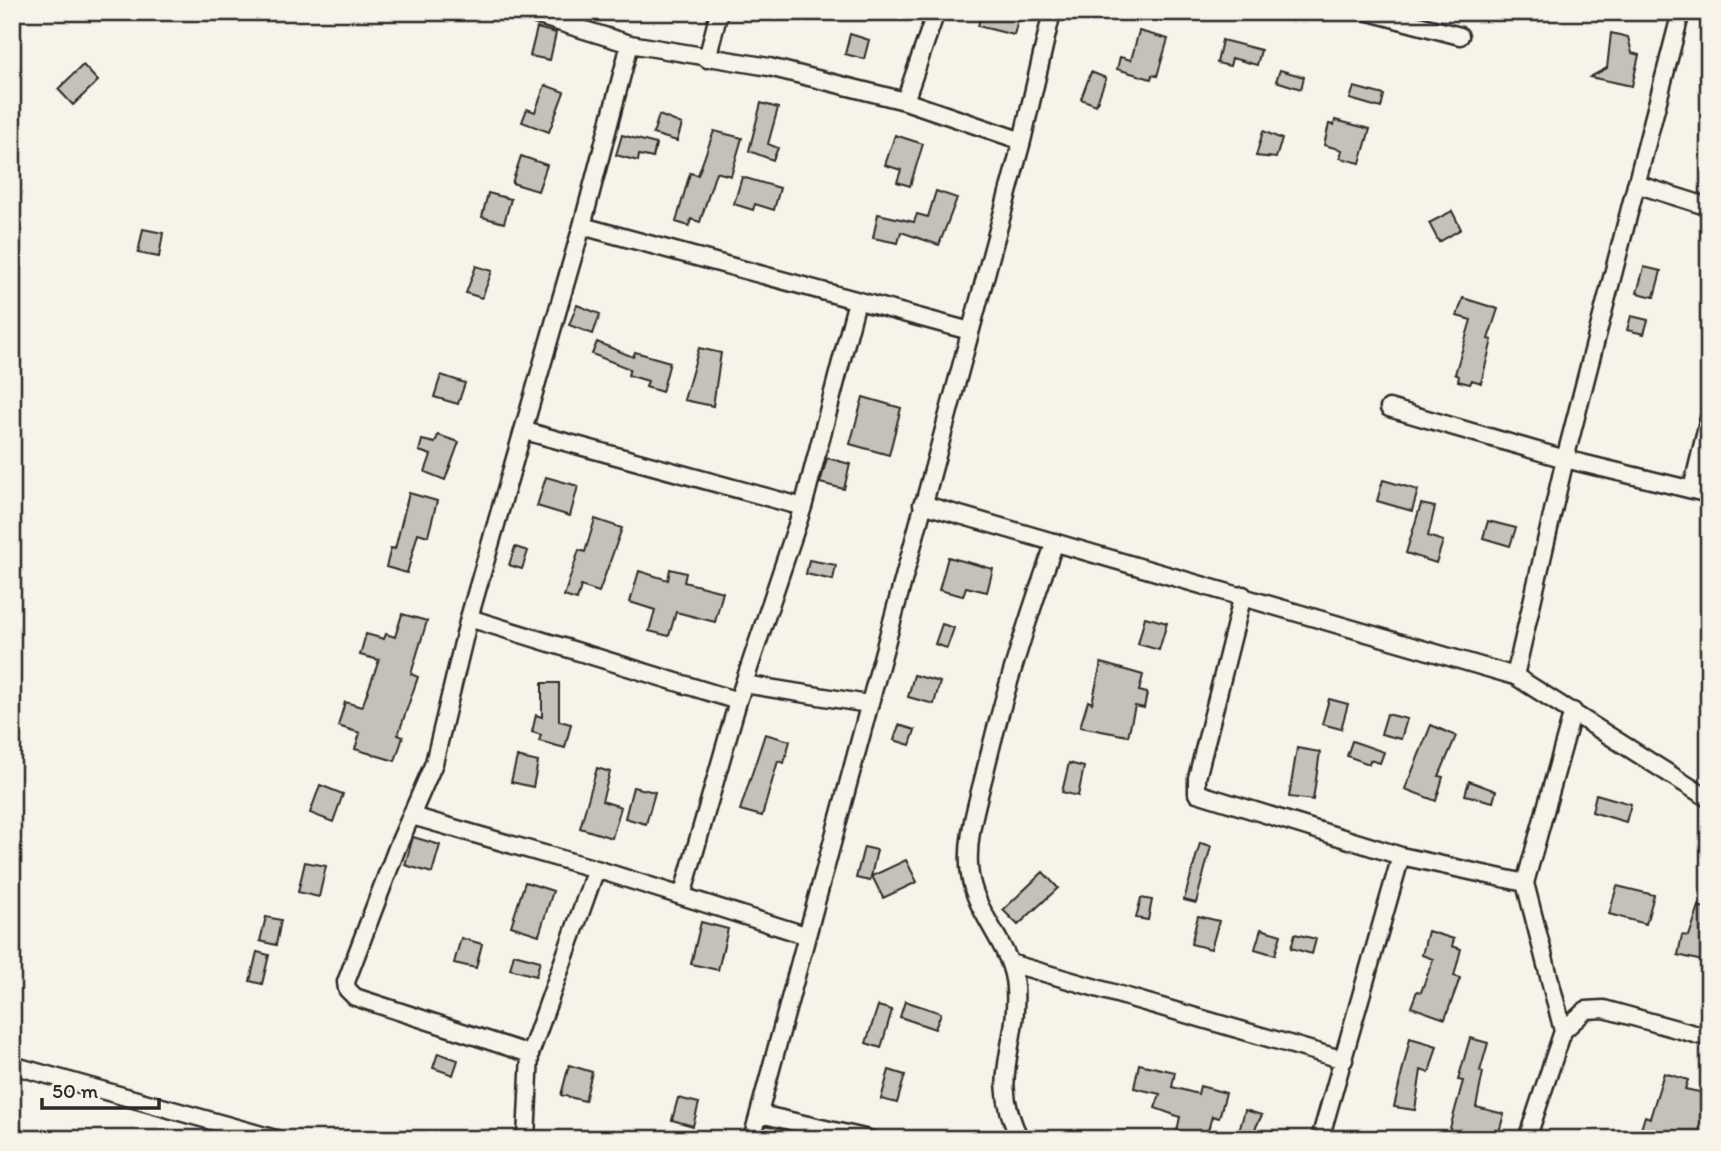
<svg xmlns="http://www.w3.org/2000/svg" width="1721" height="1151" font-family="Itim,sans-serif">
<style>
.building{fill:#c4c1b9;stroke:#2b2b2b;stroke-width:2}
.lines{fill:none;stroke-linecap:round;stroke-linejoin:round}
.minor-casing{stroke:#2b2b2b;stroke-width:21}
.minor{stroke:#f7f3e8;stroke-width:16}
</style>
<rect width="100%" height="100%" fill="#f7f3e8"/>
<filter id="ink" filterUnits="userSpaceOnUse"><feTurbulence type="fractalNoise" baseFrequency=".0143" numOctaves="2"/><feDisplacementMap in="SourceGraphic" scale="14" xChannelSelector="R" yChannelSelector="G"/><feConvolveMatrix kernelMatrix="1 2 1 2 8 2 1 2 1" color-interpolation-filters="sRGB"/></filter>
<g filter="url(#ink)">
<path class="building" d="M982 12H1020L1014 35 978 26Z
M537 28 556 33 550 60 530 56Z
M1139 31 1168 39 1157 76 1152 75 1151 79 1117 69 1120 57 1131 60Z
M1611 33 1628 37 1632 53 1639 55 1632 86 1590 77 1607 68Z
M850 34 869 40 864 59 845 54Z
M1222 40 1261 50 1257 65 1232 58 1230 66 1217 63Z
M83 65 98 81 73 105 58 89Z
M1280 70 1304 77 1301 89 1276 81Z
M1091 72 1106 78 1096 105 1081 99Z
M545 85 564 92 549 132 522 122 527 109 535 112Z
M1354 87 1384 95 1381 108 1350 99Z
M761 103 778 108 768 144 778 148 773 160 749 151Z
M659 115 682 124 677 141 653 134Z
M1335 120 1370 129 1360 163 1340 158 1342 150 1324 145 1329 124 1334 125Z
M714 131 742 138 731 176 716 172 700 222 691 219 689 226 676 222 690 173 698 175Z
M1263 131 1282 139 1276 158 1256 156Z
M622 135 656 144 653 158 639 155 638 161 616 155Z
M895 135 923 144 910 186 897 182 901 170 885 165Z
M521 156 547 165 538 191 512 183Z
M742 177 780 188 774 210 755 204 753 210 734 204Z
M936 191 957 198 939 245 901 232 898 243 873 238 878 214 914 222 917 214 928 217Z
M488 193 511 199 504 223 482 217Z
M1452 211 1461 229 1439 242 1429 223Z
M143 229 163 233 159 257 138 253Z
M476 266 492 271 482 298 466 293Z
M1644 267 1661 271 1654 297 1637 293Z
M1463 298 1498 309 1488 339 1492 340 1481 383 1472 380 1470 384 1458 381 1459 376 1455 374 1471 320 1457 316Z
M577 305 600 314 593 334 569 325Z
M1631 316 1648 320 1644 334 1627 330Z
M597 342 633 357 635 352 670 362 662 392 646 387 648 381 628 375 630 369 592 354Z
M699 348 721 353 713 406 684 400Z
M441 375 465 383 458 404 434 397Z
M863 397 901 408 889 455 850 444Z
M438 435 459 442 445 480 425 472 431 455 419 451 422 440 435 443Z
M827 458 850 464 844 489 820 483Z
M546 477 578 486 570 516 537 506Z
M1383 480 1418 490 1412 511 1377 501Z
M409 493 437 501 428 536 418 533 407 573 386 567 391 548 395 549Z
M1421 504 1435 507 1428 536 1443 541 1436 563 1406 553Z
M595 519 622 528 599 592 581 586 577 600 564 596 579 550 585 552Z
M1488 521 1516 528 1510 546 1483 538Z
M515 547 528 551 522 569 509 565Z
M948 557 993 569 987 592 966 587 963 596 939 590Z
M809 560 836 565 833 580 806 574Z
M670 569 686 573 684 582 723 592 715 622 676 612 669 636 649 631 655 610 630 602 639 571 668 580Z
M402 614 427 621 411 674 418 677 398 735 403 737 395 761 355 749 360 733 338 726 345 702 362 707 379 660 360 655 366 634 384 639 386 634 395 637Z
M1145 617 1167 623 1159 650 1138 644Z
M942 624 954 628 947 648 935 644Z
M1101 663 1143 675 1139 691 1147 693 1144 708 1135 706 1128 736 1080 727 1088 701 1092 703Z
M914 675 940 682 934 704 908 697Z
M542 683H559V721L571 724 565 748 539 741 541 735 532 732 536 715 542 717Z
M1329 699 1348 704 1341 729 1322 724Z
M1387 714 1407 719 1401 739 1381 734Z
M899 725 915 730 910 745 894 740Z
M1431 725 1456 736 1439 776 1443 777 1436 801 1405 789Z
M765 734 790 741 784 763 778 761 762 816 740 810Z
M1352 741 1384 752 1380 763 1370 760 1369 764 1347 756Z
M1297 748 1320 752 1313 800 1289 797Z
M517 757 538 762 533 787 511 782Z
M1069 763 1084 767 1078 796 1062 792Z
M597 768 610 772 602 801 621 807 612 838 580 828Z
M1469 781 1496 791 1493 802 1465 795Z
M320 785 343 794 333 822 310 813Z
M633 787 655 792 646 824 625 818Z
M1596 794 1631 804 1626 822 1592 812Z
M413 837 440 845 432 873 405 865Z
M1200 843 1211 846 1196 903 1184 900Z
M864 847 877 850 870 881 856 878Z
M906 860 917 882 883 898 872 876Z
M305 862 326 866 319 897 298 892Z
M1043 872 1058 888 1018 925 1003 910Z
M525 882 553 891 539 935 511 926Z
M1617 886 1654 895 1646 924 1609 914Z
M1141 898 1152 900 1148 920 1136 918Z
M1699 906 1709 910V932L1702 961 1678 955 1682 935 1689 936Z
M1198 916 1219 921 1211 949 1191 944Z
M266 917 281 920 276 945 260 941Z
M701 922 728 929 718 970 691 964Z
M1261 929 1281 935 1275 955 1255 949Z
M1428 931 1454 939 1452 946 1461 949 1454 976 1460 978 1445 1019 1411 1007 1417 991 1421 992 1433 959 1422 955Z
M1295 934 1316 939 1312 954 1291 948Z
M461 938 482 944 476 968 454 963Z
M257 952 269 955 262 984 250 981Z
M514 954 540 961 536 976 510 969Z
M905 1001 941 1013 935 1029 900 1017Z
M878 1006 892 1010 881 1048 866 1043Z
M1410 1038 1437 1046 1429 1073 1421 1070 1415 1110 1394 1107Z
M1470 1038 1488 1043 1480 1071 1483 1072 1476 1107 1504 1114 1498 1136 1486 1133 1484 1139H1447L1463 1081 1458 1080Z
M438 1053 458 1060 453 1075 433 1068Z
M1139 1064 1175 1072 1172 1087 1198 1094 1200 1086 1226 1093 1219 1118 1212 1116 1206 1138 1177 1131 1180 1117 1155 1108 1160 1094 1134 1088Z
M569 1065 592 1072 585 1101 561 1095Z
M889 1070 905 1075 897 1103 881 1099Z
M1664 1073 1688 1080 1685 1089 1709 1094V1139H1638L1645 1116 1650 1118Z
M678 1098 699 1103 693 1126 672 1120Z
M1245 1110 1262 1115 1250 1139H1237Z"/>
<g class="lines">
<defs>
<path id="minor" d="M1369 12 1460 36
M536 15 630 44 769 67 905 101 1022 141
M707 59 719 12
M905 101 936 12
M1636 184 1709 207
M582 226 970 331
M1389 408 1565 459 1681 12
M525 431 803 507
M1692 489 1709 418
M922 504 1515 676 1709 799
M1243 595 1197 778V793L1401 856 1525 883
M469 618 738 701
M1515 676 1565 459 1709 494
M744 684 868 704
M412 816 596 869 805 935
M682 896 738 701 803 507 857 301
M1010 963 1344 1060
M1563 1031 1525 883 1573 711
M530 1054 355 997 347 989 346 982 397 848 434 763 469 618 582 226 630 44
M12 1065 276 1139
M760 1114 869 1139
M526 1139 530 1054 596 869
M752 1139 1022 141 1052 12
M1020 1139C988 1075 1019 1050 1015 988 1013 947 976 916 970 875 965 843 976 807 984 776 1003 696 1027 619 1055 542
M1320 1139 1401 856
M1527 1139 1563 1031 1586 1010 1604 1009 1709 1038"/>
</defs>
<use href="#minor" class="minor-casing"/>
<use href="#minor" class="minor"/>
</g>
</g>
<rect width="1721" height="1151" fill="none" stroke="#f7f3e8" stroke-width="42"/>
<rect x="21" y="21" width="1679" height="1109" fill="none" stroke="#2b2b2b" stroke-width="2.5" filter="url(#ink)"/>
<path d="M42 1098v10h117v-10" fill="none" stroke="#2b2b2b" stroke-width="3.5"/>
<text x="52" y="1098" font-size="21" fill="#2b2b2b" stroke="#f7f3e8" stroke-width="5" paint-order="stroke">50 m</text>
</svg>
